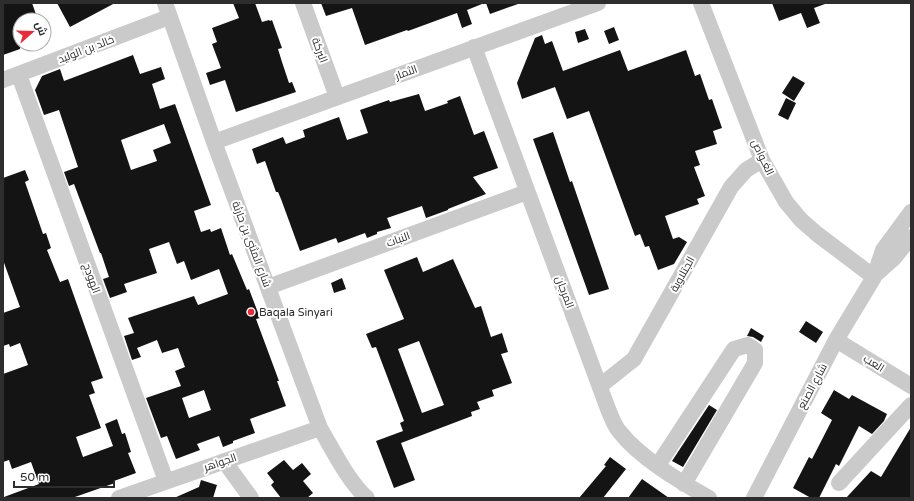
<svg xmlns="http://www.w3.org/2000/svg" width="914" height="501" font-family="'Varela Round',Cairo,sans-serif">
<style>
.building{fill:#141414;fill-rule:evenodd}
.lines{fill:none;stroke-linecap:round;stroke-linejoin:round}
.minor{stroke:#cacaca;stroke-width:16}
.poi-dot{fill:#e72b38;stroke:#fff;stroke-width:1.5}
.labels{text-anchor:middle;stroke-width:4;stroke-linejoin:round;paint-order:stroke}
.street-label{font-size:11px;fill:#2d2d2d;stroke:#fff}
.poi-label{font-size:11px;fill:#2d2d2d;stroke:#fff;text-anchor:start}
</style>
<rect width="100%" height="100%" fill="#fff"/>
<path class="building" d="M3 3H32L38 20H20V49L3 55Z
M57 3H115L70 27Z
M233 3H255L262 22 269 20 270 21 272 20 282 48 278 49 282 62 289 83 292 82 296 92 236 112 225 80 210 85 206 73 221 68 212 44 217 42 212 28 239 18Z
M321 3H482V4L467 10 472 24 462 28 457 13 408 31 407 30 365 45 352 8 326 16Z
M486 3H518V4L490 14Z
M772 3H824L825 4 814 8 820 23 807 28 801 13 779 21Z
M614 27 619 40 609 44 604 31Z
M585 29 589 39 578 43 575 32Z
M542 35 545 44 552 41 563 71 620 50 628 71 686 50 695 76 700 74 709 100 712 99 722 128 713 131 717 144 695 151 700 165 694 167 705 196 697 199 699 204 665 216 673 239 679 237 687 242 674 264 658 270 649 246 645 247 640 234 635 236 589 111 567 119 555 87 522 99 517 83 535 38Z
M133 55 140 74 161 67 165 79 152 84 160 109 175 104 211 205 194 211 201 232 210 229 211 232 221 228 230 255 232 254 247 290 249 289 260 318 256 319 279 381H277L286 406 250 419 255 433 233 441V443L223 447 219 436 197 444 200 450 176 459 167 436 161 438 146 398 181 386 175 371 185 367 178 348 162 353 157 340 137 348 141 357 132 360 124 336 134 333 128 318 194 296 198 305 228 294 219 269 191 280 184 261 177 264 169 242 149 249 157 273 124 284 127 292 110 298 103 279 109 277 101 253H100L74 184 69 186 64 172 78 167 59 110 44 115 35 90 42 76 60 69 64 81ZM164 124 171 143 153 150 157 161 131 170 121 140ZM204 390 211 410 189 418 182 398Z
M793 76 805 83 794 101 782 93Z
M419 94 425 111 448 103 447 101 460 96 474 135 484 131 498 168 473 177 486 194 448 209V210L426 218 422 206 387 218 391 228 377 232V234L367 238 365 233 338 243 336 238 300 251 281 199 278 192H276L265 161 257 164 252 149 283 137 286 144 305 137 303 130 339 117 347 140 368 133 360 110 389 100 390 102Z
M786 98 796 103 788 120 778 115Z
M553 132 570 182 572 181 609 289 589 295 533 139Z
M25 170 29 180 25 182 43 234 46 233 51 248 47 250 60 282 68 279 103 378 91 382 95 393 89 395 101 428 76 437 83 457 113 446 105 424 117 419 122 434 125 433 131 452 128 453 136 473 114 481 115 483 72 498H4V497L39 484 31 462 12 469 9 460 3 462V374L28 365 20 343 10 347 9 344 3 346V313L20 307 3 260V178Z
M417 257 423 272 453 259 475 308 481 306 491 337 502 333 508 352 501 354 512 383 492 390 494 396 477 402 480 409 471 412 472 416 401 443 415 480 394 488 376 441 403 431 400 423 404 421 376 347 372 348 366 334 404 319 384 270ZM419 341 444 405 422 413 398 349Z
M342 278 346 289 334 293 331 283Z
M806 321 823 332 816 343 799 332Z
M751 328 764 336 761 342 753 337 747 336Z
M834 390 849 399 852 395 887 414 884 421 872 434 859 426 839 466 836 464 819 498H811L793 488 809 457 812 459 832 420 821 413Z
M709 405 717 410 683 467 672 461Z
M911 427V498H846L871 471 881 477Z
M610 457 626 469 603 498H579L606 466 604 465Z
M284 460 293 470 302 463 311 474 303 481 313 493 307 498H281L271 485 274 482 267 473Z
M642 479 669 498H628Z
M201 480 217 485 213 498H174L199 487Z"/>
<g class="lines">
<path class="minor" d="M165 3 214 142 320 428C333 450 348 481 367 498
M303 3 337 97
M701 3 762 160 786 202 801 220 817 234 874 277
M474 47 608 409C611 416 614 425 619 431 640 458 679 481 709 498
M19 75 166 481
M3 80 169 17
M214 142 598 3
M876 274 894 258 911 237
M268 287 527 192
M836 340 911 386
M600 386 634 359 731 187 746 170 762 160
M224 461 251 498
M658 465 734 349 748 345 755 350V363L684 484
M839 483 911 405
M119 498 320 428
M754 498 836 340 874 277 883 250 911 212"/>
</g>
<circle class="poi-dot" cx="251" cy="312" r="4"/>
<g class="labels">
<g class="street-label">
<text transform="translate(86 49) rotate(-21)" y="4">خالد بن الوليد</text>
<text transform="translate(320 50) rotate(70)" y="4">البركة</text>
<text transform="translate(406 72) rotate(-20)" y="4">الثمار</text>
<text transform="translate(763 157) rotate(65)" y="4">الغـواص</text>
<text transform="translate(398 239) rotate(-20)" y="4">النبات</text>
<text transform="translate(252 244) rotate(69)" y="4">شارع المثنى بن حارثة</text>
<text transform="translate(682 274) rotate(-61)" y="4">الجتلاوية</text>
<text transform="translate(92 278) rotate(70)" y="4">الهودج</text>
<text transform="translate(565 292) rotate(69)" y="4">المرجان</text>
<text transform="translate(874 363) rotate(32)" y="4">العب</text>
<text transform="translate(812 386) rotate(-62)" y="4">شارع الصنع</text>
<text transform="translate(220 462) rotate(-19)" y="4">الجواهر</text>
</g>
<g class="poi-label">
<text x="259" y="316">Baqala Sinyari</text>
</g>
</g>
<rect width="914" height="501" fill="none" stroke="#2d2d2d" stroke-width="8"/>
<g transform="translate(32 32) rotate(70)"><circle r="19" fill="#ffffff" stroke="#ababab"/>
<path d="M0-3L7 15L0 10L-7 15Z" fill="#e72b38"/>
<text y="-6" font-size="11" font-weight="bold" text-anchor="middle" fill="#2d2d2d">ش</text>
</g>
<path d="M14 481v6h100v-6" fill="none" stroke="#2d2d2d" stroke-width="2"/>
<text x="20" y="481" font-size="12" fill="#2d2d2d" stroke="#ffffff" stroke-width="3" paint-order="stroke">50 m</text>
</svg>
